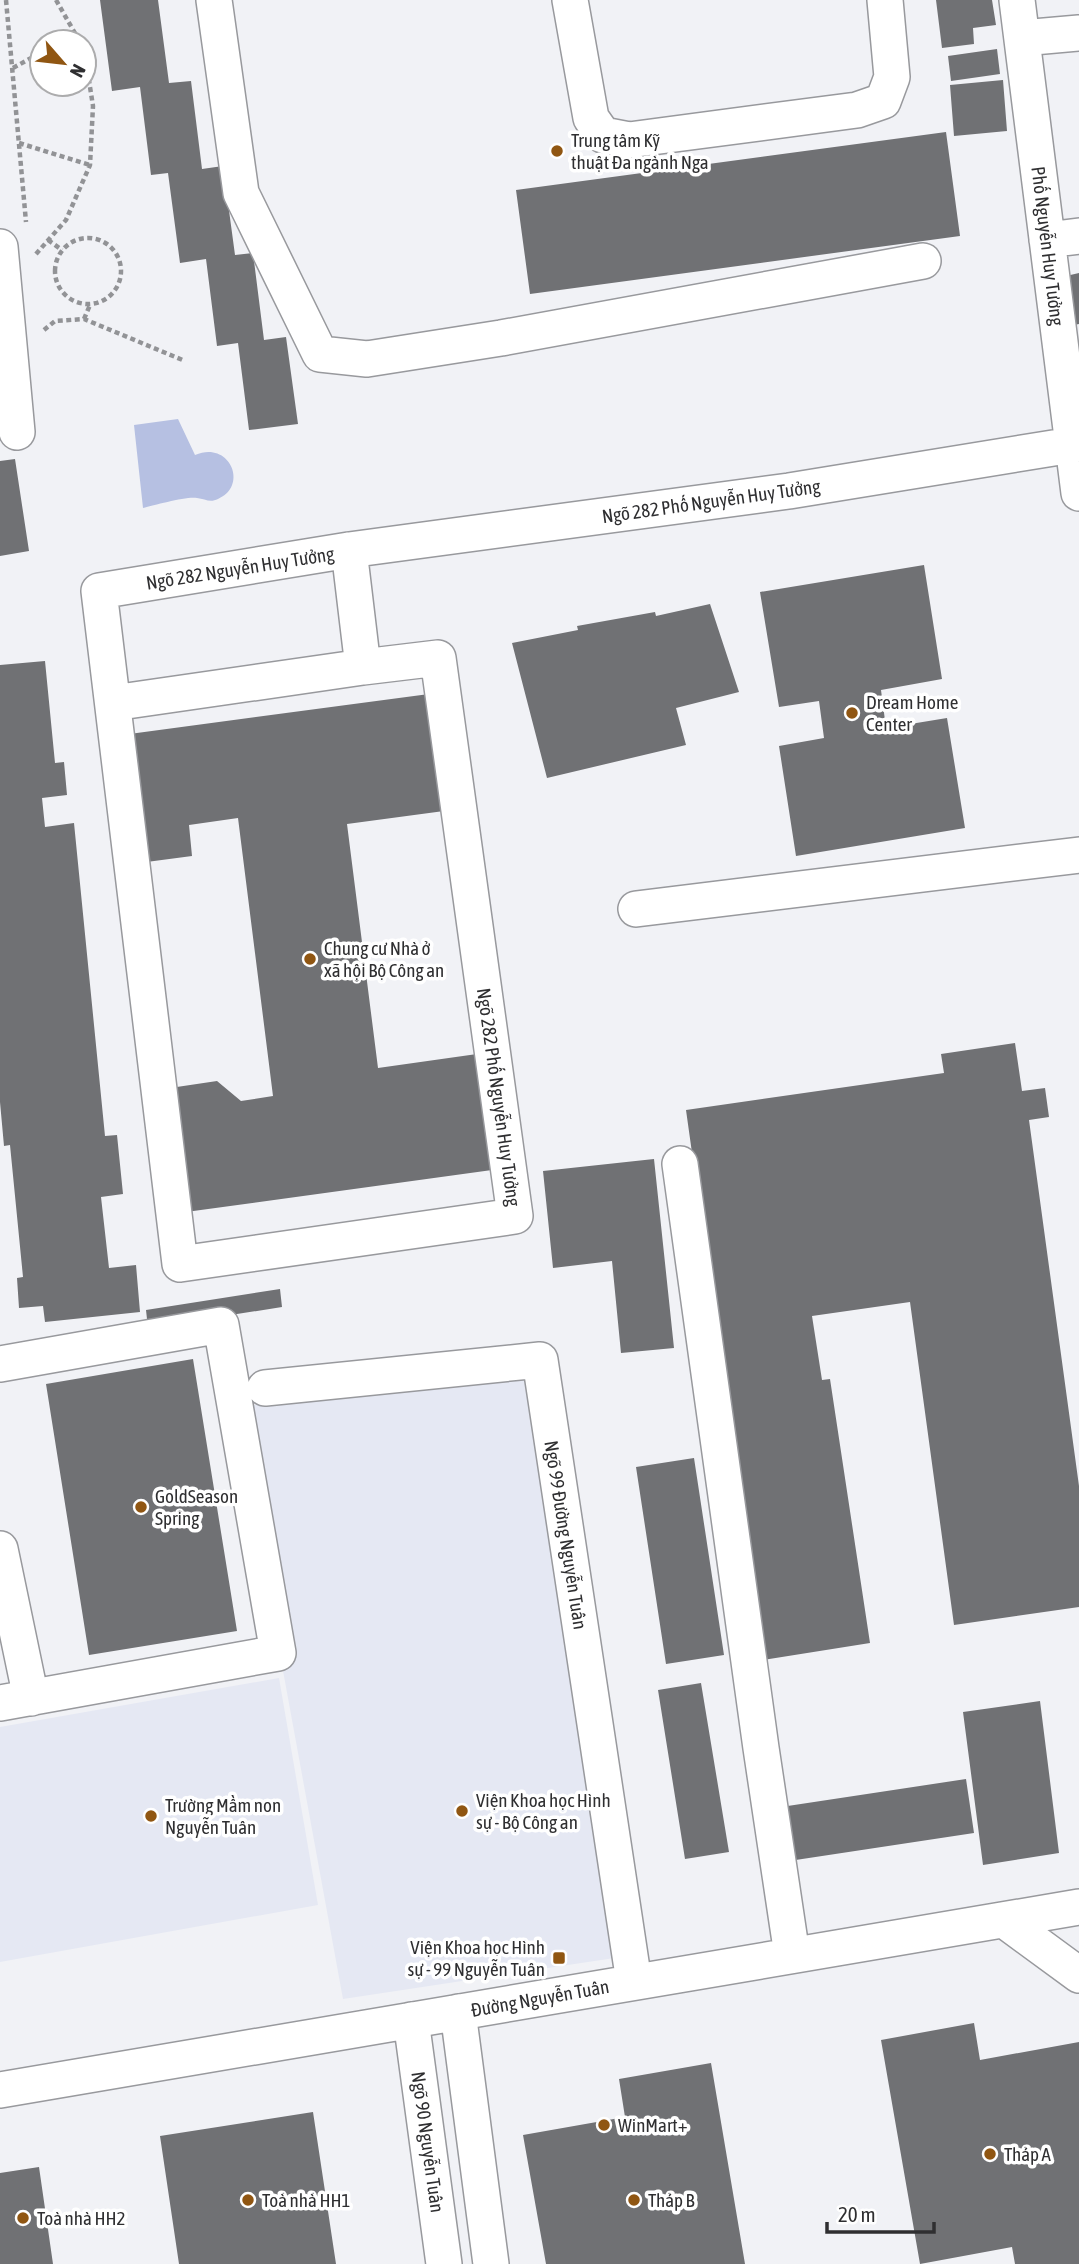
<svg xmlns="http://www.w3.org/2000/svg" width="1079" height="2264" font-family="'Asap Condensed',sans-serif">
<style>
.built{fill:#e5e8f3}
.water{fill:#b6c0e2}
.building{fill:#707174}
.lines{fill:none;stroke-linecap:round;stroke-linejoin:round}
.minor-casing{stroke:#98999d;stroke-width:38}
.path{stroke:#929396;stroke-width:4.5;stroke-dasharray:5 3.5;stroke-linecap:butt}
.minor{stroke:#fff;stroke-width:35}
.poi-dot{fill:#905612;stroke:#fff;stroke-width:2.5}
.labels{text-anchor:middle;stroke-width:7;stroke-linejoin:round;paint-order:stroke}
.poi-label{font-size:19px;fill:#2f2f31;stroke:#fff;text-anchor:start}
.street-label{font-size:19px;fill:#2f2f31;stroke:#fff}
</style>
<rect width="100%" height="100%" fill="#f1f2f6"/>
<path class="built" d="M530 1360 641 1954 343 1999 235 1408Z
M279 1678 318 1905 0 1962V1727Z"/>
<path class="water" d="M178 419 195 455C230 440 249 486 218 499 210 503 205 499 197 498 187 496 155 505 143 508L134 425Z"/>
<path class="building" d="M100 0H158L169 83 191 81 202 169 223 166 235 255 253 253 264 340 286 337 298 424 249 430 238 343 217 346 206 259 180 263 168 173 151 175 140 87 112 91Z
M936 0H992L996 25 973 28 974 44 942 48Z
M997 49 1000 74 951 81 948 56Z
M1003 80 1007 131 954 136 950 85Z
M946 132 960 236 530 294 516 190Z
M1079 273V324L1074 325 1066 276Z
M15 459 29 551 0 556V461Z
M924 565 942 679 881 690 886 728 947 718 965 828 796 856 779 746 824 738 819 701 779 707 760 592Z
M710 604 739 692 676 708 686 745 547 778 512 643 578 630 577 626 655 612 656 616Z
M45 661 55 763 64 762 67 795 42 798 45 827 74 823 105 1136 117 1135 123 1194 101 1197 109 1268 136 1265 140 1312 45 1322 43 1306 19 1308 17 1278 23 1277 10 1145 4 1146 0 1102V665Z
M429 694 444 811 347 824 378 1068 477 1054 492 1170 186 1212 170 1088 217 1081 241 1101 273 1096 238 818 189 825 192 856 139 863 122 735Z
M1015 1043 1022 1091 1045 1088 1049 1117 1029 1120 1079 1486V1607L954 1625 910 1302 812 1316 822 1380 830 1379 870 1643 763 1660 686 1110 944 1073 941 1054Z
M654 1159 674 1348 621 1353 612 1261 553 1268 543 1171Z
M280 1289 282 1307 148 1328 146 1310Z
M193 1359 237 1631 89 1655 46 1384Z
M694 1458 724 1655 666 1664 636 1467Z
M701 1683 729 1852 685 1859 658 1690Z
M1040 1701 1059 1853 983 1865 963 1712Z
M966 1779 974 1833 789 1861 781 1807Z
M974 2023 980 2060 1079 2042V2264H1015L1012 2247 920 2264 881 2040Z
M711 2063 745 2264H546L523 2135 625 2117 619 2079Z
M313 2112 336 2264H179L160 2136Z
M39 2167 53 2264H0V2173Z"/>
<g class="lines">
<defs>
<path id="minor" d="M214 0 241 193 320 354 367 359 501 338 923 261
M570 0 591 118 603 135 629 140 857 110 883 101 892 77 885 0
M1017 0 1079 493
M1022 38 1079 33
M1047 240 1079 236
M0 247 17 432
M349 550 363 667
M113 703 363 667 438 658 515 1216 180 1264 99 591 349 550 789 491 1072 445
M636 909 1079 855
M680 1164 761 1748 792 1955
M0 1364 221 1325 278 1653 0 1703
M265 1388 540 1360 634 1982
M0 1549 31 1698
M1004 1920 1079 1975
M458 2012 491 2264
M411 2020 444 2264
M0 2090 1079 1907"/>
</defs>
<use href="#minor" class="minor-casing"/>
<path class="path" d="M6 0 26 222
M56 0 80 42
M62 42 76 34
M13 68 42 52
M19 143 90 165
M55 271a33 33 0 1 1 66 0a33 33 0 1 1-66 0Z
M48 240 62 250
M36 254 66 220 90 165 93 106 84 49
M84 319 90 305
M44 330 55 321 84 319 185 361"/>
<use href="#minor" class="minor"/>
</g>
<g class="poi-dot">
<circle cx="557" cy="151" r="7"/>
<circle cx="852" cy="713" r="7"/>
<circle cx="310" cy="959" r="7"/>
<circle cx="141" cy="1507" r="7"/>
<circle cx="462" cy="1811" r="7"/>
<circle cx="151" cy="1816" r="7"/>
<rect x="552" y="1951" width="14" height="14" rx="3.5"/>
<circle cx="604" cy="2125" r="7"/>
<circle cx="990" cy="2154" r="7"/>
<circle cx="248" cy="2200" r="7"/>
<circle cx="634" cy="2200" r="7"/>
<circle cx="23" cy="2218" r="7"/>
</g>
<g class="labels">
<g class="poi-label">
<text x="571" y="147">Trung tâm Kỹ<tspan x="571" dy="22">thuật Đa ngành Nga</tspan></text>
<text x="866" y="709">Dream Home<tspan x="866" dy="22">Center</tspan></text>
<text x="324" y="955">Chung cư Nhà ở<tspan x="324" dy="22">xã hội Bộ Công an</tspan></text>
<text x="155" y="1503">GoldSeason<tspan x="155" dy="22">Spring</tspan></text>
<text x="476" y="1807">Viện Khoa học Hình<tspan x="476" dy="22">sự - Bộ Công an</tspan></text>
<text x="165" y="1812">Trường Mầm non<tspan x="165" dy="22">Nguyễn Tuân</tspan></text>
<text x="545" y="1954" text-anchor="end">Viện Khoa học Hình<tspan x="545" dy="22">sự - 99 Nguyễn Tuân</tspan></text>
<text x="618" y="2132">WinMart+</text>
<text x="1004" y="2161">Tháp A</text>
<text x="262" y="2207">Toà nhà HH1</text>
<text x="648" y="2207">Tháp B</text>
<text x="37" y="2225">Toà nhà HH2</text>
</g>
<g class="street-label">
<text transform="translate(1048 246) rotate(83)" y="7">Phố Nguyễn Huy Tưởng</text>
<text transform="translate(711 501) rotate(-8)" y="7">Ngõ 282 Phố Nguyễn Huy Tưởng</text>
<text transform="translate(240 568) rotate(-9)" y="7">Ngõ 282 Nguyễn Huy Tưởng</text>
<text transform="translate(499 1097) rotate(82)" y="7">Ngõ 282 Phố Nguyễn Huy Tưởng</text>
<text transform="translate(566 1535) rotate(81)" y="7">Ngõ 99 Đường Nguyễn Tuân</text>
<text transform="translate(540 1998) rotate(-10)" y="7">Đường Nguyễn Tuân</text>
<text transform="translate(428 2142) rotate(82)" y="7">Ngõ 90 Nguyễn Tuân</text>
</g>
</g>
<g transform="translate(63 63) rotate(118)"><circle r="33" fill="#ffffff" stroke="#acacad" stroke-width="2"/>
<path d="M0-5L12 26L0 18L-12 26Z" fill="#905612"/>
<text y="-10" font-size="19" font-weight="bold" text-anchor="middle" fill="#2f2f31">N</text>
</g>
<path d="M827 2222v10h107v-10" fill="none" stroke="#2f2f31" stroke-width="3.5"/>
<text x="838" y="2222" font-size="21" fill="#2f2f31" stroke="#ffffff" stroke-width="5" paint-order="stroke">20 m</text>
</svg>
